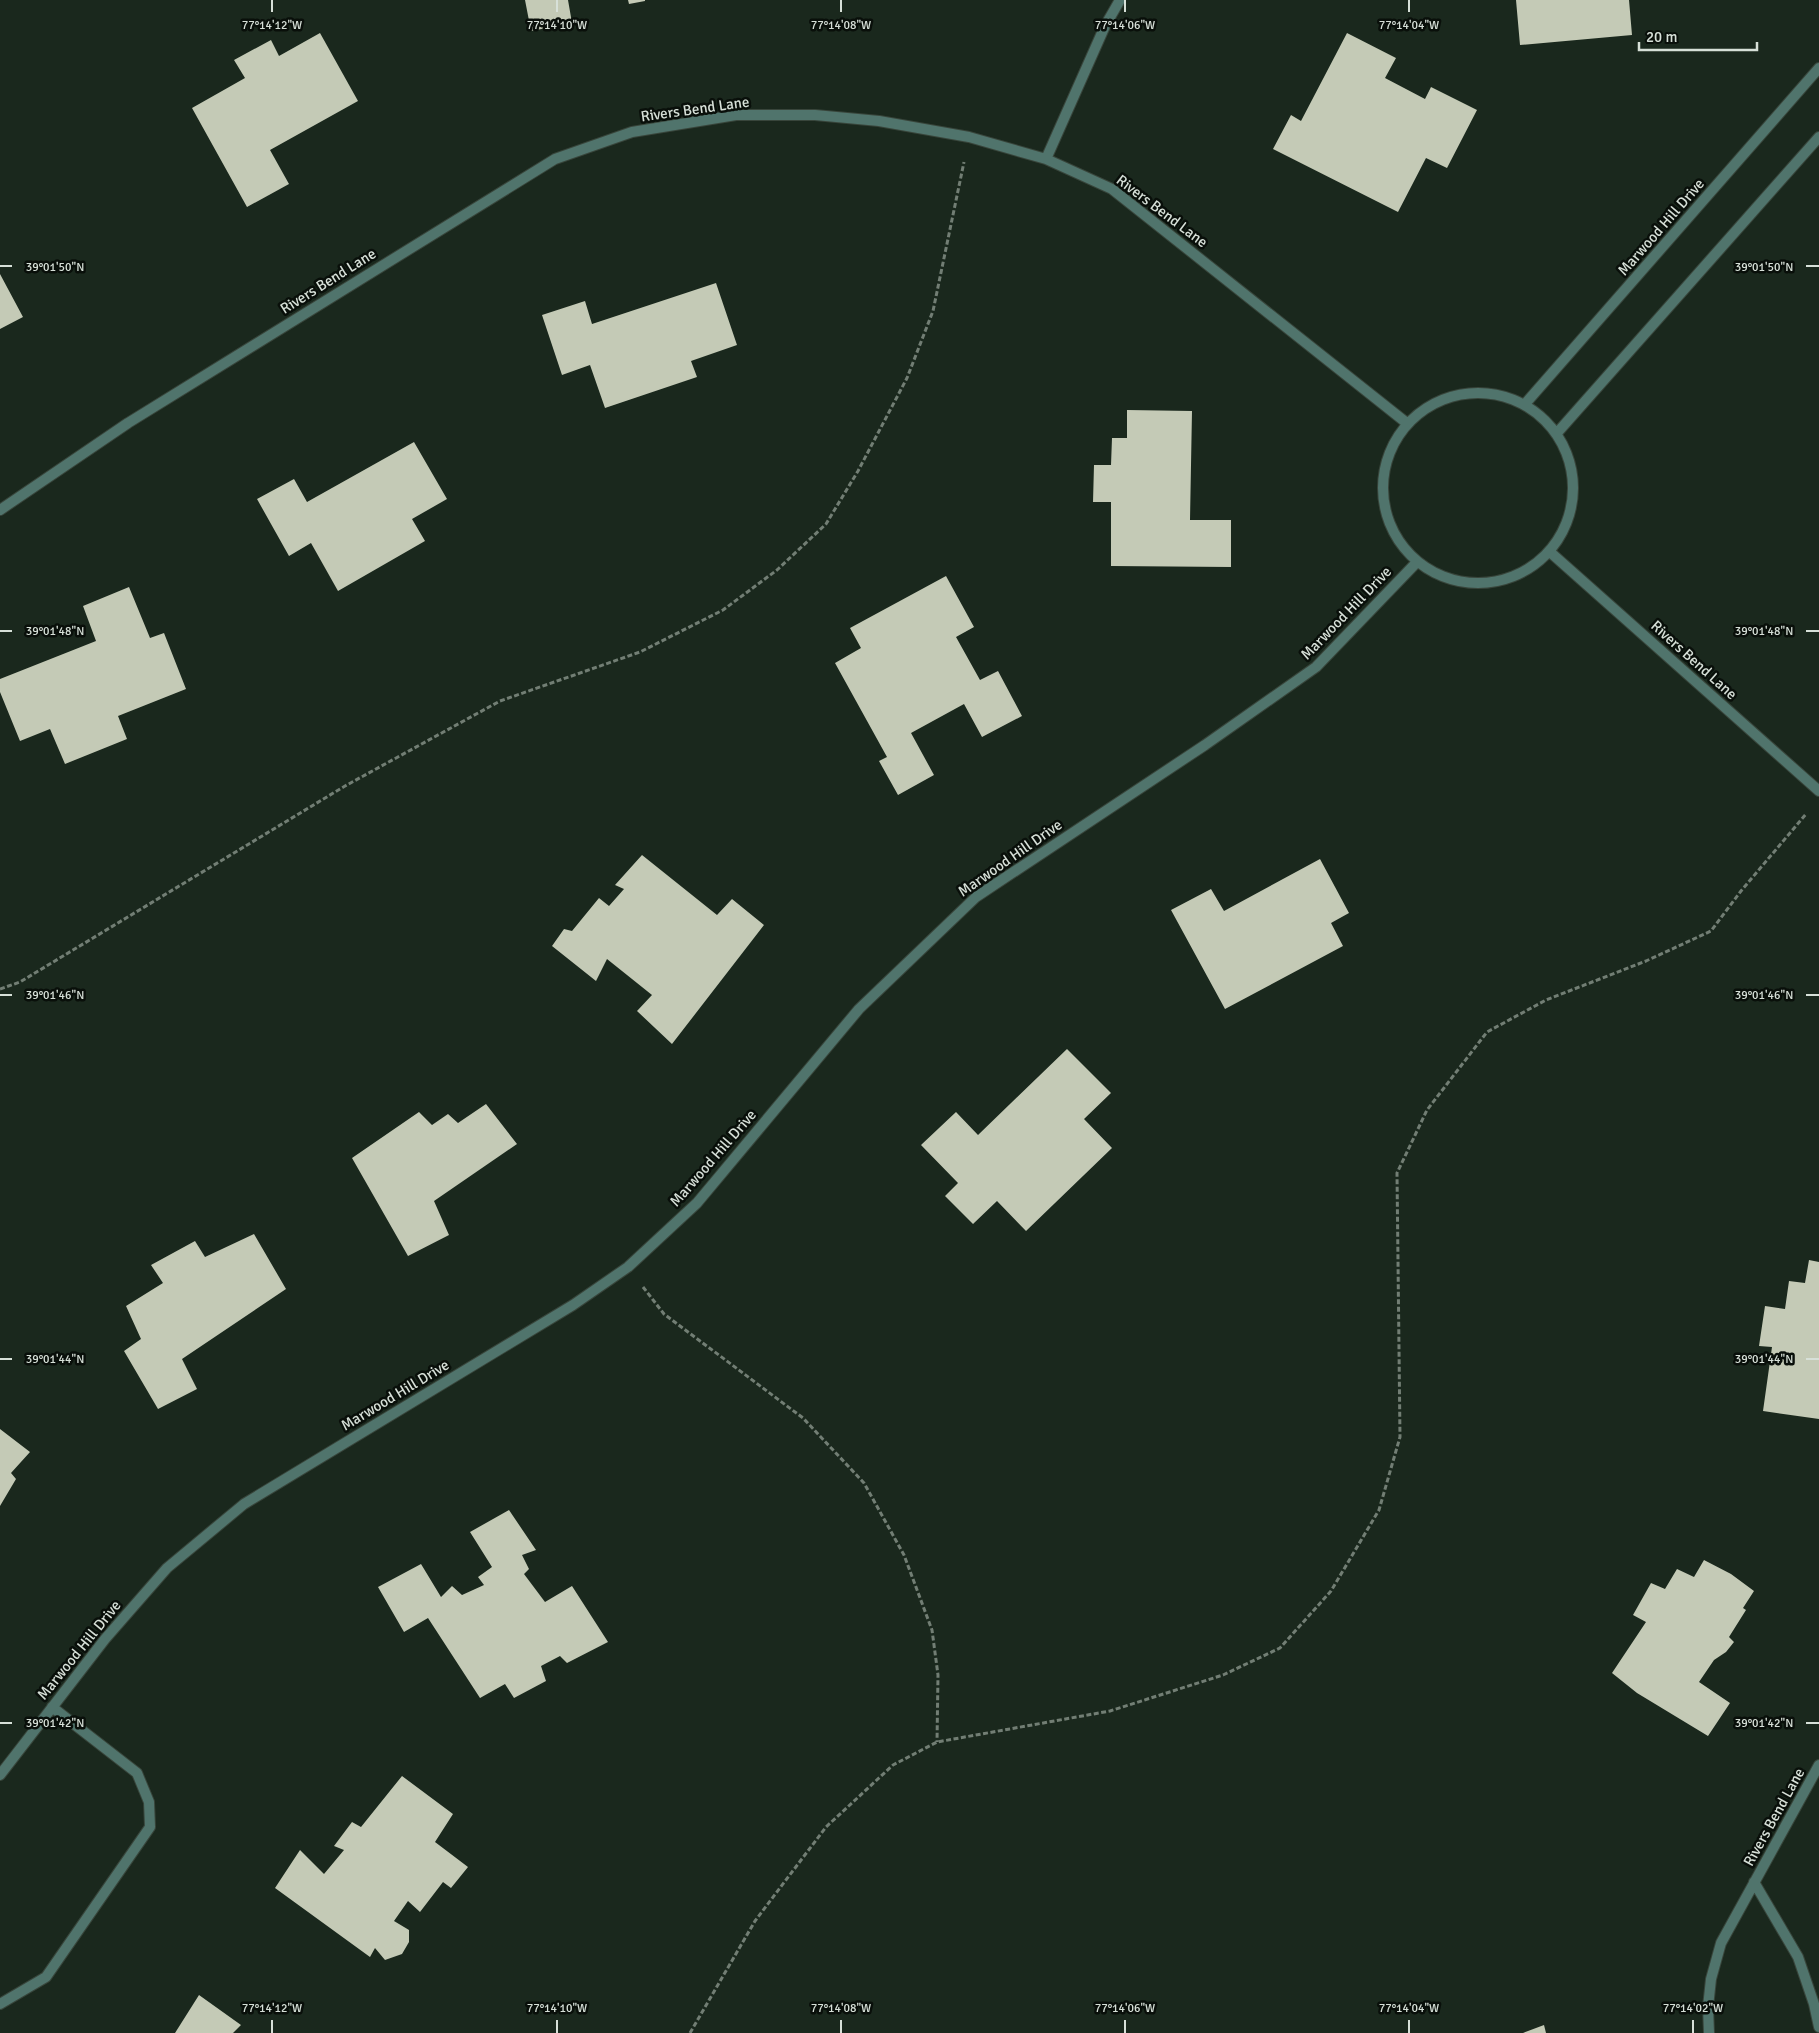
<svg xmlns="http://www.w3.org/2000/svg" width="1819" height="2033" font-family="Signika,sans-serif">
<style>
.building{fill:#c4cab6}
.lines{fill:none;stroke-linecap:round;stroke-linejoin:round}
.minor-casing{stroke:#38453b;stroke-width:12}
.path{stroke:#727e74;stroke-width:3;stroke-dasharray:5 2.5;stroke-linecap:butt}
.minor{stroke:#50746c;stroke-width:10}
.ticks{fill:none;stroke:#d7e0d8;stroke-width:2}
.labels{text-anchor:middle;stroke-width:5;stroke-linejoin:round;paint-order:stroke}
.street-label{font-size:15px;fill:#d7e0d8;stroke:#090f0a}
.ticks-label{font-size:12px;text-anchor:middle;fill:#d7e0d8;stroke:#090f0a;stroke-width:5;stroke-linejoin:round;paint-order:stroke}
</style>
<rect width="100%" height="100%" fill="#1a281d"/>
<path class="building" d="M525 0H568L572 23 531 31Z
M628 0H645V1L629 4Z
M1516 0H1629L1632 35 1520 45Z
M320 33 358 101 270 150 289 184 247 207 192 108 245 78 234 60 271 40 279 56Z
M1347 33 1396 58 1385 78 1425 99 1431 87 1477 110 1447 168 1426 158 1398 212 1273 149 1291 115 1301 121Z
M0 274 23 317 0 329Z
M716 283 737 345 691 361 697 377 605 408 590 365 562 375 542 315 585 301 592 324Z
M1127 410 1192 411 1190 520H1231V567L1111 566V502H1093L1094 465H1111L1112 438H1127Z
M414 442 447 499 412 519 425 541 338 591 311 543 289 556 257 499 294 479 307 502Z
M946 576 974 627 956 637 980 680 998 671 1022 716 982 737 964 704 911 733 934 775 898 795 879 761 887 757 835 663 861 648 850 628Z
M129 587 150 638 164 633 186 689 118 716 127 739 65 764 50 729 20 741 0 692V679L96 641 83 606Z
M642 855 717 915 732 899 764 925 672 1044 637 1011 652 995 607 959 596 981 552 946 564 929 572 931 599 898 609 906 624 889 615 885Z
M1320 859 1349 913 1331 923 1343 946 1225 1009 1171 910 1211 889 1224 911Z
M1067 1049 1111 1093 1084 1119 1112 1148 1026 1231 997 1201 973 1224 945 1196 958 1183 921 1145 956 1112 978 1135Z
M486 1104 517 1144 434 1201 449 1235 408 1256 352 1158 419 1112 432 1125 448 1114 458 1123Z
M254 1234 286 1289 182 1359 197 1389 158 1409 124 1351 141 1339 126 1306 163 1283 151 1265 195 1241 205 1257Z
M1809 1260 1819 1262V1419L1763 1411 1772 1347 1759 1346 1765 1306 1785 1309 1789 1281 1805 1283Z
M0 1429 30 1452 11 1473 16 1479 0 1506Z
M509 1510 536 1550 522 1555 529 1569 524 1574 545 1602 572 1586 608 1642 567 1663 560 1656 541 1666 546 1681 514 1698 505 1684 480 1698 428 1618 404 1632 378 1587 421 1564 441 1597 452 1586 462 1595 484 1585 478 1577 492 1567 470 1532Z
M1704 1560 1731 1574 1754 1591 1743 1608 1746 1610 1729 1637 1734 1642 1726 1652 1714 1660 1699 1682 1730 1703 1708 1736 1637 1693 1612 1673 1646 1622 1633 1615 1651 1583 1665 1589 1677 1569 1694 1577Z
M402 1776 453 1814 435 1842 468 1867 451 1888 443 1882 420 1912 408 1901 394 1921 409 1930V1942L402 1954 385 1960 375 1948 370 1957 275 1888 300 1850 324 1874 344 1850 334 1846 352 1822 361 1827Z
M199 1995 241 2025 233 2033H175Z
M1544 2025 1546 2033H1523Z"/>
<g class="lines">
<defs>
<path id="minor" d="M1046 159 1105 26 1120 0
M1383 488a95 95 0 1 1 190 0a95 95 0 1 1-190 0Z
M1525 404 1819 68
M1557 433 1819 137
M0 510 128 423 555 159 632 132 736 115H815L879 121 969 137 1046 159 1112 189 1408 424
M1550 552 1819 791
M0 1775 105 1639 167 1568 244 1504 573 1305 628 1267 697 1203 859 1009 976 897 1205 745 1316 667 1417 562
M1754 1882 1798 1957 1814 2004 1819 2027
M0 2004 46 1977 150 1827 149 1802 137 1773 52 1707
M1709 2033 1708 2007 1711 1979 1721 1943 1819 1765"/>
</defs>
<use href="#minor" class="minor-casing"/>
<path class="path" d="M0 989 20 982 345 786 500 701 640 652 723 610 777 570 826 524 858 471 907 378 933 311 964 162
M643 1287 664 1314 803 1418 864 1483 904 1555 932 1630 938 1675 937 1742
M690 2033 755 1921 826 1827 893 1765 937 1742 1110 1711 1223 1675 1280 1648 1331 1591 1379 1510 1400 1437 1397 1173 1427 1110 1487 1032 1546 1000 1646 961 1711 931 1741 891 1806 814"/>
<use href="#minor" class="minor"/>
</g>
<path class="ticks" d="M272 0V12M557 0V12M841 0V12M1125 0V12M1409 0V12M0 266H12M1806 266H1819M0 631H12M1806 631H1819M0 995H12M1806 995H1819M0 1359H12M1806 1359H1819M0 1723H12M1806 1723H1819M272 2020V2033M557 2020V2033M841 2020V2033M1125 2020V2033M1409 2020V2033M1693 2020V2033"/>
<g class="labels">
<g class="street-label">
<text transform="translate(695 109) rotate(-8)" y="5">Rivers Bend Lane</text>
<text transform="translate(1162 211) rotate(37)" y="5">Rivers Bend Lane</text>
<text transform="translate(1661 227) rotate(-49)" y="5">Marwood Hill Drive</text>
<text transform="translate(328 281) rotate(-32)" y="5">Rivers Bend Lane</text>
<text transform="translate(1346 613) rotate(-46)" y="5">Marwood Hill Drive</text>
<text transform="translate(1694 660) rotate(42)" y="5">Rivers Bend Lane</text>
<text transform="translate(1010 858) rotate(-35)" y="5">Marwood Hill Drive</text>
<text transform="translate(713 1158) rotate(-49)" y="5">Marwood Hill Drive</text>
<text transform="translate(395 1395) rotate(-31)" y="5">Marwood Hill Drive</text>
<text transform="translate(79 1650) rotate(-51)" y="5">Marwood Hill Drive</text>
<text transform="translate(1774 1817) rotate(-61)" y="5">Rivers Bend Lane</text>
</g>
</g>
<g class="ticks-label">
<text x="272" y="29">77°14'12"W</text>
<text x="557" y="29">77°14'10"W</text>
<text x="841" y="29">77°14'08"W</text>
<text x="1125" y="29">77°14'06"W</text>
<text x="1409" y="29">77°14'04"W</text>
<text x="55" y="271">39°01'50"N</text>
<text x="1764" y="271">39°01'50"N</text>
<text x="55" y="635">39°01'48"N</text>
<text x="1764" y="635">39°01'48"N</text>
<text x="55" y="999">39°01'46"N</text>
<text x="1764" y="999">39°01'46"N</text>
<text x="55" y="1363">39°01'44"N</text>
<text x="1764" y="1363">39°01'44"N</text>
<text x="55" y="1727">39°01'42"N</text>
<text x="1764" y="1727">39°01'42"N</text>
<text x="272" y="2012">77°14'12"W</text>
<text x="557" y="2012">77°14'10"W</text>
<text x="841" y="2012">77°14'08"W</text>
<text x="1125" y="2012">77°14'06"W</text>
<text x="1409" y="2012">77°14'04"W</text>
<text x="1693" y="2012">77°14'02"W</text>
</g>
<path d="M1639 42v8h118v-8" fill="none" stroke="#d7e0d8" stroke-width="2.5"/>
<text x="1646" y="42" font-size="15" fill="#d7e0d8" stroke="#090f0a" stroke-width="4" paint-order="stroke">20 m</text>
</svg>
